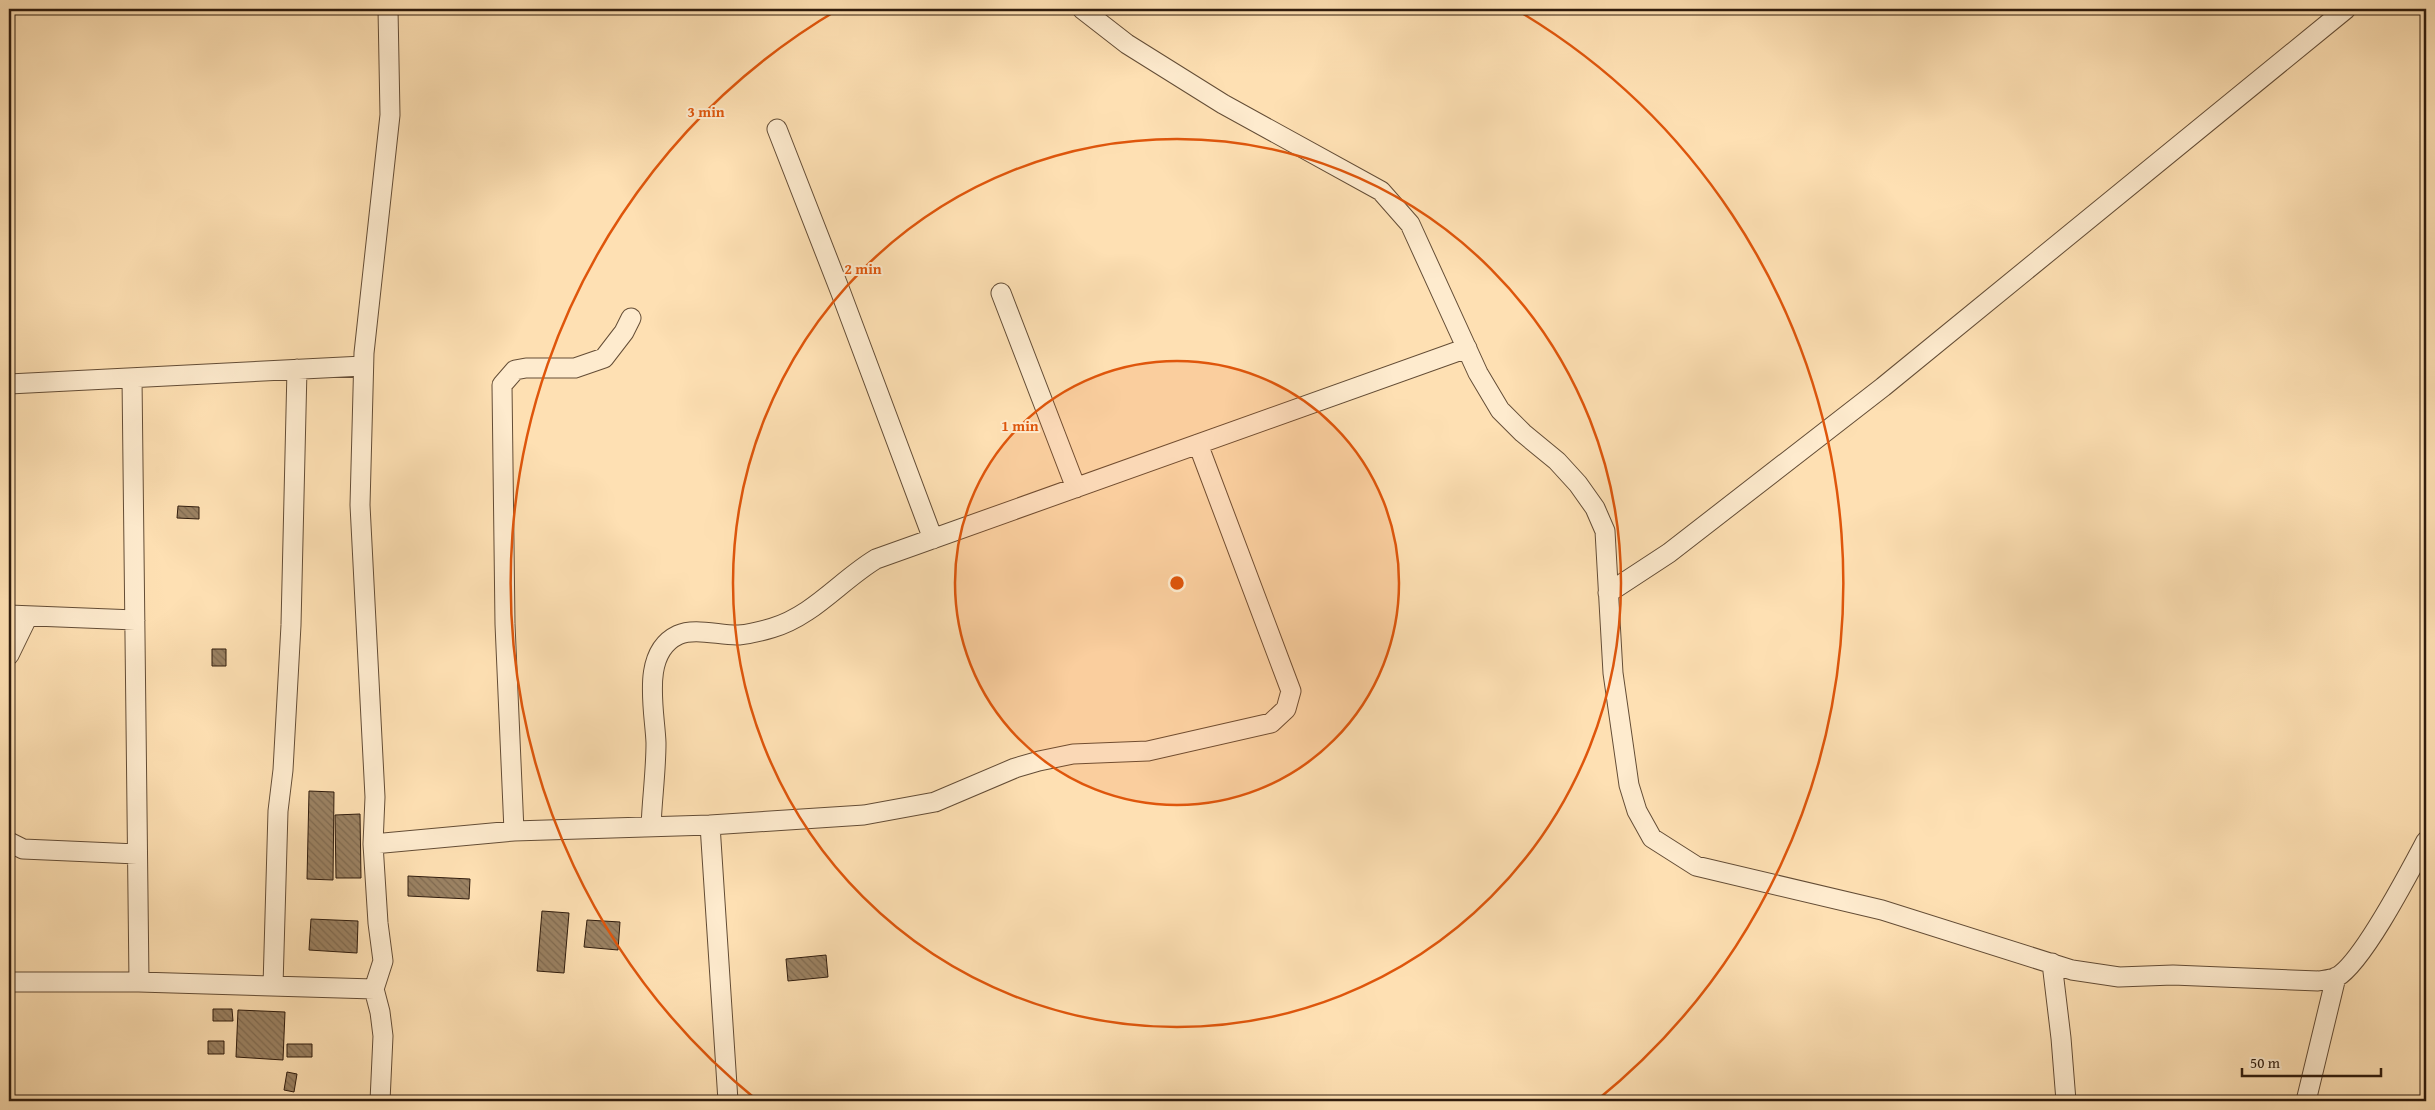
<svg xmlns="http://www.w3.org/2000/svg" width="2435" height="1110" font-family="'Gentium Book Plus',serif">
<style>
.building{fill:url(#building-back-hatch);stroke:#301c0d}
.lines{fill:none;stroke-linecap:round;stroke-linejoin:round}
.minor-casing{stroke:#644d36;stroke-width:21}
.minor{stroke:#feebce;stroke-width:19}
.ring{fill:none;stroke:#df560c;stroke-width:2.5}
.centre{fill:#df560c;stroke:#feebce;stroke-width:2.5}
.ring-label{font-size:15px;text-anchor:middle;font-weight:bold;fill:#df560c;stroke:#feebce;stroke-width:4;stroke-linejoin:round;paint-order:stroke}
</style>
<defs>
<pattern id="building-back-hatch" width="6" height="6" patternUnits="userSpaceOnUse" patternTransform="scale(1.25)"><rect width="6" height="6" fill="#9b8263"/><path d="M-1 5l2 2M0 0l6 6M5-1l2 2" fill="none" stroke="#7f6a50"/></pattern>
</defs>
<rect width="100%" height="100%" fill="#fee0b3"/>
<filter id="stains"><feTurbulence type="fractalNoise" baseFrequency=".004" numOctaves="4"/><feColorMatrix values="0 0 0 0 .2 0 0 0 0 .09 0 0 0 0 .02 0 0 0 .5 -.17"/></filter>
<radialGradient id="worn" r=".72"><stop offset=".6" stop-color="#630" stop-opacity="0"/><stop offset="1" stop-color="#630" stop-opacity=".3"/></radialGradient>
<path class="building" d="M178 506 199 507V519L177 518Z
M212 649H226V666H212Z
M309 791 334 792 333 880 307 879Z
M360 814 361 878H336L335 815Z
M408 876 470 879 469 899 408 896Z
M542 911 569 913 564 973 537 971Z
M311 919 358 921 357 953 309 950Z
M587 920 620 922 618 950 584 947Z
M826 955 828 977 788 981 786 959Z
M213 1009H232L233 1021H213Z
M238 1010 285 1012 283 1060 236 1057Z
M208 1041H224V1054H208Z
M287 1044H312V1057H287Z
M287 1072 297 1074 294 1092 284 1090Z"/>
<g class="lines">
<defs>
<path id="minor" d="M1082 9 1127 44 1223 104 1381 191 1410 224 1478 373 1500 410 1523 433 1557 461 1578 484 1595 508 1605 531 1613 673 1629 785 1637 811 1652 838 1696 866 1882 910 2072 970 2119 977 2173 975 2318 981C2324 980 2331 980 2337 977 2363 962 2410 871 2426 841
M777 129 841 293 933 539
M1001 293 1076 488
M132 378 139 982
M9 384 363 366
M1608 593 1669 553 1883 387 2346 9
M9 615 135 620
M9 655 28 616
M710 825 728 1101
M651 827C652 799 656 771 656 743 655 711 640 653 678 635 695 627 721 636 739 635 749 634 762 631 772 628 813 616 841 580 876 559L1467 348
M514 831 505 624 502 385 515 370 526 368H575L604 358 624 332 631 318
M9 842 23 849 137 854
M373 844 514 831 710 825 864 815 935 802 1015 768 1039 761 1073 754 1148 751 1271 723 1286 709 1291 691 1198 444
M2052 963 2061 1038 2066 1101
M9 982H139L374 989
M273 986 278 811 283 770 291 625 297 369
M380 1101 383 1036 380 1012 374 989 383 961 378 923 373 844 375 797 360 505 364 353 390 115 388 9
M2306 1101 2336 977"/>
</defs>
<use href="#minor" class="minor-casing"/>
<use href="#minor" class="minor"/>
</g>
<circle cx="1177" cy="583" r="222" fill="#df560c" fill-opacity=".12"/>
<g class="ring">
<circle cx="1177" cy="583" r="222"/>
<circle cx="1177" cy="583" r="444"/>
<path d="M758 1101A666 666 0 0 1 839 9M1515 9A666 666 0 0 1 1596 1101"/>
</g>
<circle cx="1177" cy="583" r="8" class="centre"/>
<g class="ring-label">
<text x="706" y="117">3 min</text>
<text x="863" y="274">2 min</text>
<text x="1020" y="431">1 min</text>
</g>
<rect width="2435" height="1110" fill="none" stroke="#fee0b3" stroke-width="30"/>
<rect x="10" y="10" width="2415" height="1090" fill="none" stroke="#301c0d" stroke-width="2.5"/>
<rect x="15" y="15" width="2405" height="1080" fill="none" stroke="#301c0d"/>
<path d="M2242 1068v8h139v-8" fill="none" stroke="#301c0d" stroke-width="2.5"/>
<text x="2250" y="1068" font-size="15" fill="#301c0d" stroke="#feebce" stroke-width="4" paint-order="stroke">50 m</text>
<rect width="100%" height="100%" filter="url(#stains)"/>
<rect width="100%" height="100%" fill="url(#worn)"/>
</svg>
